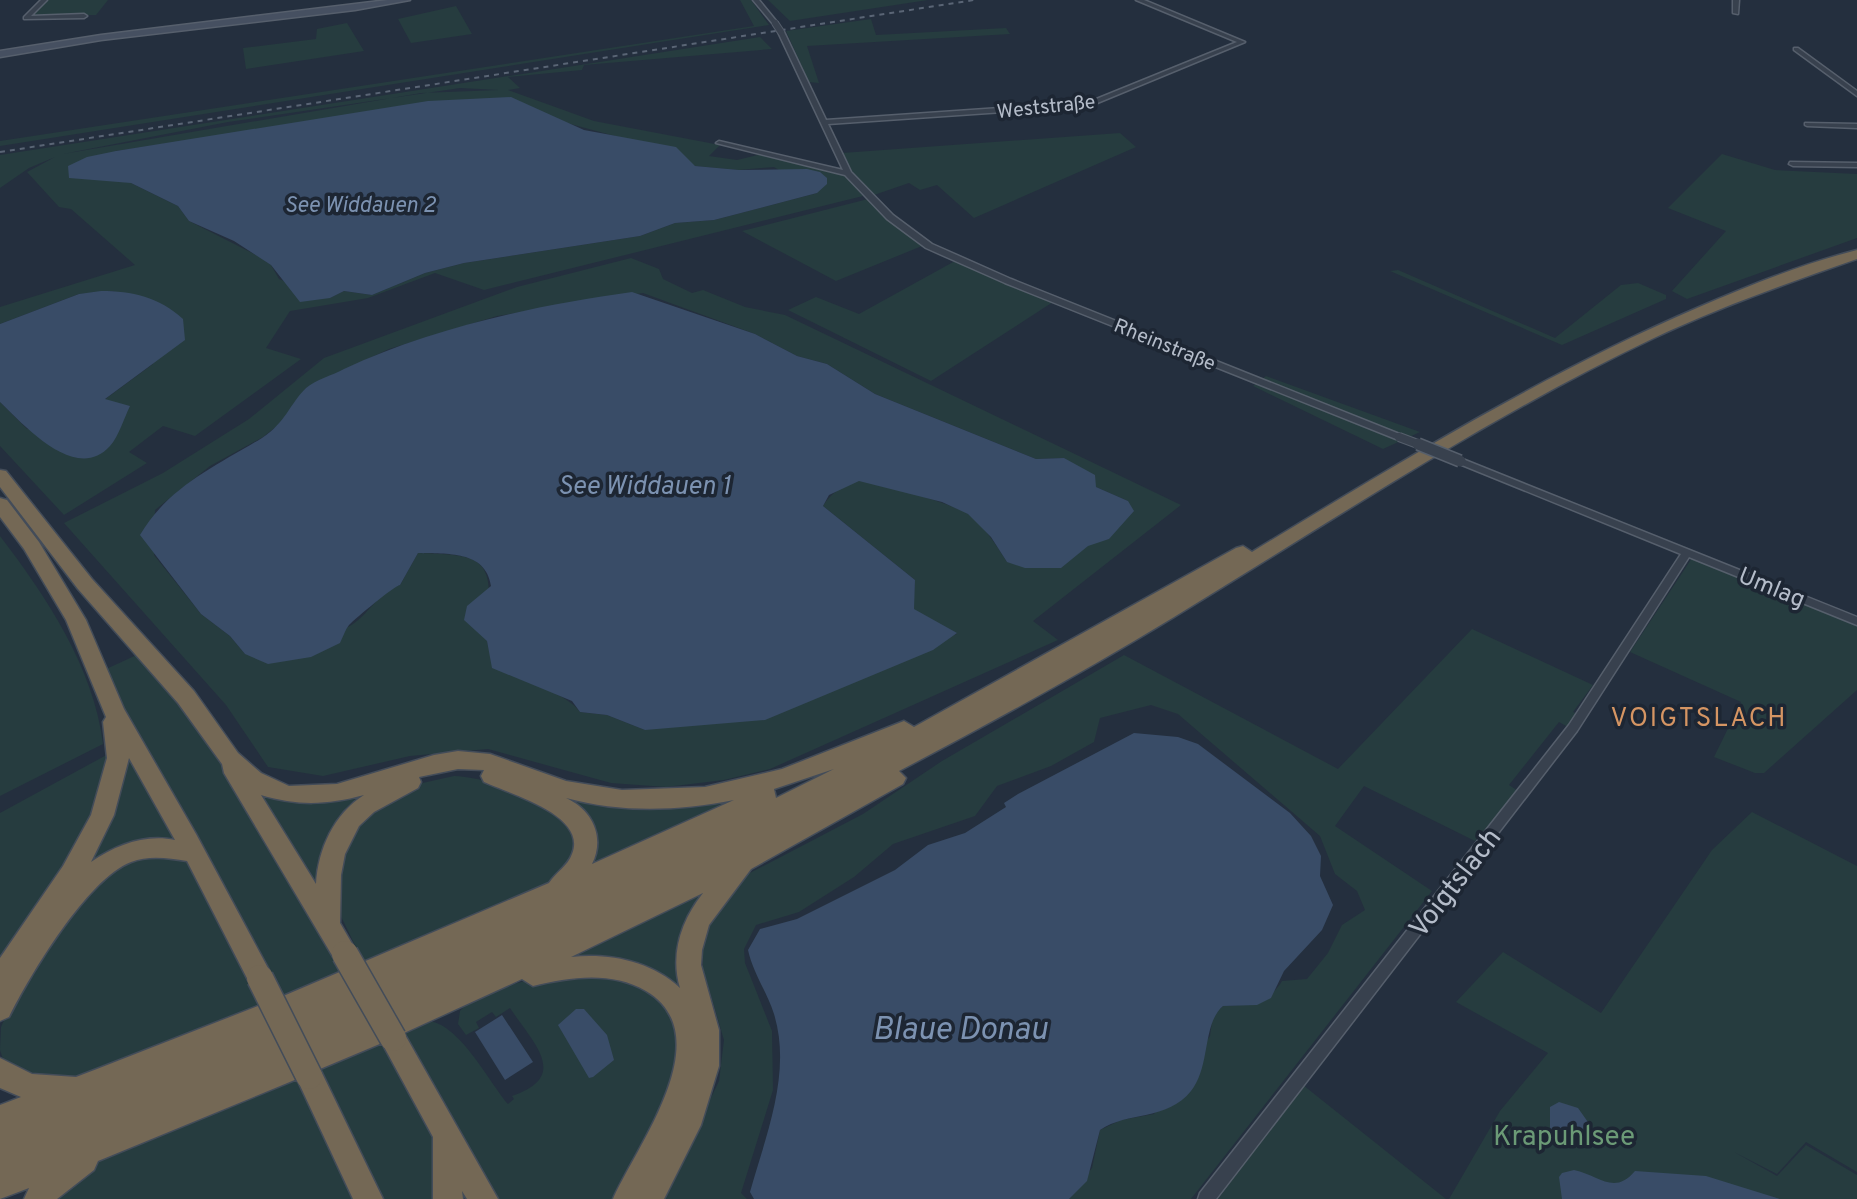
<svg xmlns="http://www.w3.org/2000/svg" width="1857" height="1199" font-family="Overpass,sans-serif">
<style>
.green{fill:#263c3f;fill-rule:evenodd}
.water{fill:#394c67}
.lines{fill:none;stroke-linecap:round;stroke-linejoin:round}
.street-casing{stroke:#565f6c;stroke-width:3}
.secondary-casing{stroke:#565f6c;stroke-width:3}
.highway-casing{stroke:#434c59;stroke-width:3}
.street{fill:#38414e;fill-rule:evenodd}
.secondary{fill:#465061;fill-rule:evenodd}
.highway{fill:#746855;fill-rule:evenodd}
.rail{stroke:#5a6575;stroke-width:2;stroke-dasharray:5 5;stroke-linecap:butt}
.street-bridge-far2-casing{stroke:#565f6c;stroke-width:8;stroke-linecap:butt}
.street-bridge-far1-casing{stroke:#565f6c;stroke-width:10;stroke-linecap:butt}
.street-bridge-casing{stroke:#565f6c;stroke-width:14;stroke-linecap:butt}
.highway-bridge-casing{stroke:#434c59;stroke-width:29;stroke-linecap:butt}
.street-bridge-far2{stroke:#38414e;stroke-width:6}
.street-bridge-far1{stroke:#38414e;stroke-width:8}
.street-bridge{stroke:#38414e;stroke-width:11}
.highway-bridge{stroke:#746855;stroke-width:26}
.labels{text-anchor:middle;stroke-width:7;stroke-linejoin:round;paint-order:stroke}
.far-street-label{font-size:20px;fill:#b4bcc9;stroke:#1d2633}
.far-water-label{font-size:22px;font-style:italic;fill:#7c92b1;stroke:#1d2633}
.street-label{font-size:24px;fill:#b4bcc9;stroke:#1d2633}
.water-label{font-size:26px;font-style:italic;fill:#7c92b1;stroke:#1d2633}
.neighbourhood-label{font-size:26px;letter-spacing:2px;fill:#d59563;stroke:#1d2633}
.near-street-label{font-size:28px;fill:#b4bcc9;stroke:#1d2633}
.near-park-label{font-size:28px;fill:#6b9a76;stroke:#1d2633}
.near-water-label{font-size:32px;font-style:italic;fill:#7c92b1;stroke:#1d2633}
</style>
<rect width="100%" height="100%" fill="#242f3e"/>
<path class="green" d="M47 0H108L96 15H32Z
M740 0H751L769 25 0 146V141L754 26Z
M768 0H928L790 21Z
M456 6 472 34 411 43 398 19Z
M871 19 876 35 1006 28 1010 34 807 46 819 83 809 82 786 31Z
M347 23 364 51 246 69 243 48 316 39 317 29Z
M760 37 772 49 584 65 582 70 508 77 520 88 508 90 594 121 720 145 709 156 737 160 766 153 842 172 863 196 484 290 435 273 368 298 290 311 266 348 301 359 195 436 163 426 129 452 147 463 64 515 0 446V402L27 429 129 406 104 400 153 364 114 291 79 294 0 324V307L135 265 71 209 59 207 27 172 55 157 29 168 0 188V155ZM460 88 499 90 421 93 63 154 228 122ZM332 119 563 122 641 143 695 166 739 170 774 167 817 193 714 220 675 223 640 236 464 263 425 273 372 295 344 291 330 298 279 279 271 265 260 257 189 221 178 206 131 183 116 151Z
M1120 133 1136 147 974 218 937 185 920 190 909 183 874 195 853 173 842 153Z
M1722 154 1775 170 1857 174V238L1687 299 1672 291 1726 231 1668 208Z
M868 199 922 246 836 281 742 231Z
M631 258 659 269 663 279 692 293 703 290 745 307 785 315 1181 505 1033 621 1058 640 770 769 724 780 666 787 611 783 488 749 410 756 323 776 268 767 226 705 64 523 163 473 249 419 324 358 517 287ZM643 293 755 334 797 356 827 364 875 394 1036 459 1064 458 1096 487 1128 501 1109 539 1007 562C996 545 984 525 967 513 954 505 872 479 858 481 844 484 830 494 823 506L915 580 913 609 957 634 645 730 607 715 580 712C564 689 515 684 493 656 486 649 487 636 488 627 493 558 486 555 418 553L400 585C380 589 368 617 348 627 317 641 277 645 245 654L230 636 201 614 154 555 155 510 210 466 263 437 286 419 306 388 389 349 497 316Z
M955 261 1053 302 931 381 788 310 816 297 859 314Z
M1398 270 1555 338 1621 285 1638 283 1666 295V299L1562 345 1390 271Z
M1266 376 1420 432 1383 449 1253 386Z
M0 536C46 596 94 668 103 744L0 796Z
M1692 558 1857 623V690L1764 773H1755L1714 757 1741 702 1630 652Z
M1472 629 1593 685 1573 712 1578 714 1568 727 1559 722 1509 785 1518 791 1475 841 1364 786 1335 826 1432 891 1191 1199H1069L1092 1168 1100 1130 1121 1120 1154 1114 1210 1036 1213 1014 1223 1006C1245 1005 1269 1004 1282 981L1307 979 1328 953 1342 925 1365 910 1357 891 1335 874 1320 836 1178 714 1151 705 1100 718 1094 742 1051 766 997 786 975 816 893 844 854 877 799 912 756 925 744 949 745 963 772 1031 773 1090 741 1193 747 1199H662L719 1081 724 1040 703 969V936L714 904 746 875 863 814 942 761 1124 655 1338 769Z
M141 653 214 749 344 973 284 997 123 713 104 670Z
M123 748 184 845 129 850 0 989 79 865Z
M112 752 96 815 0 970V813Z
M466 764 568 793 739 798 580 875 594 837 486 770 461 768 425 772 364 803 320 895 254 787 289 799Z
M454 776C480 777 549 795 566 814 573 822 578 832 583 841L555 883 365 966 335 904 348 830 409 786Z
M1752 812 1857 866V1172L1806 1142 1777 1174 1734 1152 1777 1176 1806 1145 1857 1175V1199H1449L1500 1111 1548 1053 1456 1002 1503 952 1601 1013 1712 850Z
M130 855 182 857 189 863 265 1007 78 1078 50 1081 5 1065 0 1050 1 1027 13 999 78 892Z
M712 886 701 900 684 1108 679 997 562 958Z
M594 969 655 992 676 1021 678 1076 619 1199H494L401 1031C408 1028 417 1022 425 1021 457 1019 489 1082 508 1104L514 1099 512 1096C571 1076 533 1043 510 1008L496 1017 492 1012 476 1022 479 1028 466 1035 458 1024 460 1011C482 983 561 975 594 969Z
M385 1040 433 1134 438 1199H378L316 1069Z
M295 1076 352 1199H46L79 1168Z
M1303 1085 1446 1199H1218Z"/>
<path class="water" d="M511 97 584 130 676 147 695 166 739 170 807 169 820 172 827 178V184L817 193 714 220 675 223 640 236 464 263 425 273 372 295 344 291 330 298 300 302 271 265 234 241 189 221 178 206 131 183 69 178 68 166 87 157 116 151 428 101Z
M101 291C132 291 159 297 183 319L185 340 105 399 130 406C124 418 119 436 110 446 76 484 24 425 0 402V324L79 294Z
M632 292 755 334 797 356 827 364 875 394 1036 459 1064 458 1095 475 1096 487 1128 501 1134 511 1109 539 1088 546 1061 568H1025L1007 562 991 537 968 514 942 502 859 481 829 495 823 506 915 580 914 609 957 633 933 650 765 720 645 730 607 715 580 712 572 701 492 668 487 641 464 620 467 606 491 586C486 550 446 554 418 553L400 585C394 586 356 618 349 625 345 630 343 637 340 643L311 657 268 664 245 654 230 636 201 614 140 535C168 487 216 466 262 438 286 422 289 405 306 388 315 380 333 375 344 369 431 328 537 305 632 292Z
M1134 733 1178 737 1198 744 1290 813 1311 836 1321 856 1320 876 1333 905 1322 930 1284 971 1271 998 1257 1005 1223 1006C1202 1024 1211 1066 1191 1091 1167 1121 1128 1111 1100 1130L1087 1181 1069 1199H754L750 1192C766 1135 792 1073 774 1014 767 992 753 973 748 950L760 929 797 919 895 870 928 845 965 833 1006 807 1004 803 1018 794Z
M576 1009H584L607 1035 614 1060 593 1077 589 1078 558 1025Z
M502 1015 533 1062 505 1080 475 1032Z
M1559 1102 1578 1108 1595 1132 1591 1138 1566 1140 1550 1131V1107Z
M1574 1170C1599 1175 1614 1196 1635 1171L1706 1176 1780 1199H1562L1559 1177 1562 1173Z"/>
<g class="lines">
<defs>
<path id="street" d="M41 0H47L31 16 84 14 87 16 84 18 24 19V17Z
M753 0H759L777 22V24H773Z
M1136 0H1144L1245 42 1090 106 828 124 851 172 893 215 932 244 1011 279 1402 435 1404 437 1402 439H1396L1005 283 926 248 887 219 845 175 716 143 719 141 843 170 778 32 781 30 784 32 826 120 1089 102 1237 42Z
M1733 0H1739L1738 14 1733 13Z
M1794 48H1798L1857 91V96L1794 50Z
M1805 123 1857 124V128L1807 126 1805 125Z
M1790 162 1857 163V167L1793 166 1789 164Z
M1460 458 1857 617V625L1689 557 1577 731 1216 1199H1198L1200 1193 1569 725 1681 554 1457 463 1455 461 1457 459Z"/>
<path id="secondary" d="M388 0H410L355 10 101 40 0 57V51L101 35Z"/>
<path id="highway" d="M1857 250V259C1788 283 1720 307 1654 338 1487 417 1332 521 1174 617 1084 672 992 722 899 771L906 778 903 784 751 869 709 925 702 950 701 965 719 1030V1066L701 1125 664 1199H613C635 1148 722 1036 646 991 612 971 570 977 533 986L522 979 404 1033 498 1199H467L462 1191 463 1199H433V1137L382 1043 320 1069 383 1199H353L297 1079 98 1161 94 1170 57 1199H24L29 1188 0 1199V1105L21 1097 0 1088V1058L32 1074 76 1077 97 1069 281 997 549 883C555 873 568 866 572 854 588 815 510 794 484 782L481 776 484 770 458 769 419 777 421 782 418 788 374 812 359 826 345 854 341 875 340 923 358 954 354 962 345 965 336 962 224 773 222 764 178 703 78 589 0 487V470L6 471 92 579 194 691 238 753 261 773 289 786 337 784 434 755 458 751 490 754 566 781 622 790 705 787 782 769 904 721 914 727 1236 548 1243 546 1252 552C1397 464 1541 375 1697 308 1748 286 1802 264 1857 250ZM834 769 776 798 774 789ZM261 795C298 806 327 805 364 795 334 814 318 849 316 884ZM566 798C621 813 678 811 734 800L592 864C605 838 593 810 566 798ZM703 893C681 921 670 954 680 988 651 961 610 953 571 957Z
M0 498 7 500 39 542 86 620 124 709 196 834 269 970 273 978 269 986 260 989 251 986 187 861C168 858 149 855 131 862 87 879 30 975 9 1017L0 1021V958L63 866 91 815 107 758 103 722 106 717 66 620 24 549 0 517ZM129 758 175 840C145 834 116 845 91 862L114 815Z"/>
</defs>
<use href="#street" class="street-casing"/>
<use href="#secondary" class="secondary-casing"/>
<use href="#highway" class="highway-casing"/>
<use href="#street" class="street"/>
<use href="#secondary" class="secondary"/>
<use href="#highway" class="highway"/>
<path class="rail" d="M0 152 974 0"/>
<defs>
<path id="street-bridge-far2" d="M775 23 781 32"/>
<path id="street-bridge-far1" d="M1399 437 1423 446"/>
<path id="street-bridge" d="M1418 444 1460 461"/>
<path id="highway-bridge" d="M345 954 393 1038
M260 978 309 1076"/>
</defs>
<use href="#street-bridge-far2" class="street-bridge-far2-casing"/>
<use href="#street-bridge-far1" class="street-bridge-far1-casing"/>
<use href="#street-bridge" class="street-bridge-casing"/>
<use href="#highway-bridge" class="highway-bridge-casing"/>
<use href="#street-bridge-far2" class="street-bridge-far2"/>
<use href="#street-bridge-far1" class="street-bridge-far1"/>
<use href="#street-bridge" class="street-bridge"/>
<use href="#highway-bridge" class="highway-bridge"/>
</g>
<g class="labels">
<g class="far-street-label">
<text transform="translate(1046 106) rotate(-6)" y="7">Weststraße</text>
<text transform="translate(1165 344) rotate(22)" y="7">Rheinstraße</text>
</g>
<g class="far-water-label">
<text x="360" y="212">See Widdauen 2</text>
</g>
<g class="street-label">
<text transform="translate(1772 587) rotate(22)" y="8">Umlag</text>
</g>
<g class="water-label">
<text x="644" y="494">See Widdauen 1</text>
</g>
<g class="neighbourhood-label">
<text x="1699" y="726">VOIGTSLACH</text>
</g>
<g class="near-street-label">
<text transform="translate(1454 882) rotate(-52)" y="10">Voigtslach</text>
</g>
<g class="near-park-label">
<text x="1564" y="1145">Krapuhlsee</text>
</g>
<g class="near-water-label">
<text x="960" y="1039">Blaue Donau</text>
</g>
</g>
</svg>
